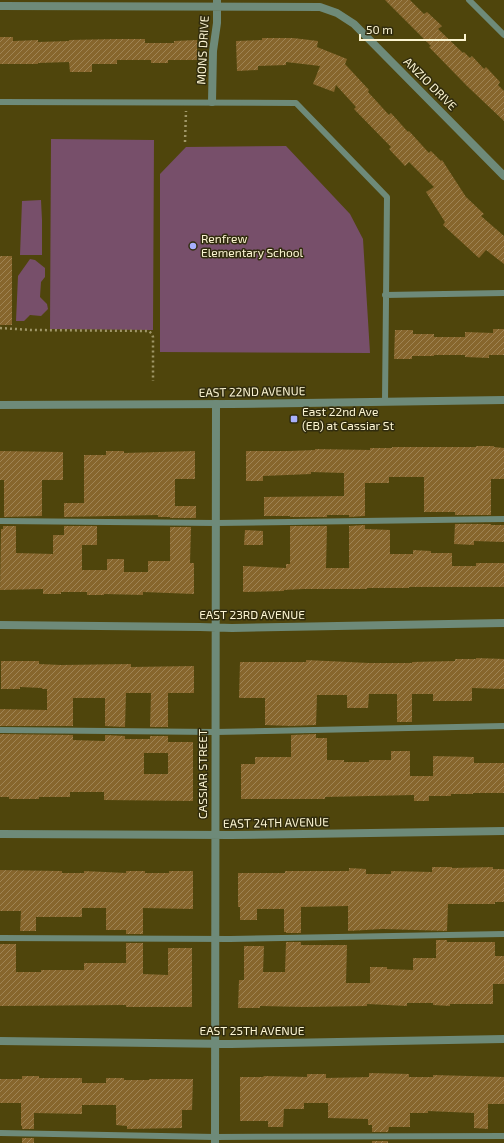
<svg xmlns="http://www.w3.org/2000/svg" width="504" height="1143" font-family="'Exo 2',sans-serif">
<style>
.green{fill:#774f6a}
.building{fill:url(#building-hatch);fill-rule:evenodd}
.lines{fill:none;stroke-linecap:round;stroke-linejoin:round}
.path{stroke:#a09768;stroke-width:2.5;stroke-dasharray:2 3;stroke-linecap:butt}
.service{stroke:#6e8a79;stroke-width:6}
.minor{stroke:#6e8a79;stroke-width:8}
.tertiary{stroke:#6e8a79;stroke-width:8}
.poi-dot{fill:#a8b0fc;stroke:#312c0e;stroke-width:1.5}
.labels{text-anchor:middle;stroke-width:3;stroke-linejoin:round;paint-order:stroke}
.street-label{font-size:12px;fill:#fcf5d2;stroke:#312c0e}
.poi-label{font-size:12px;fill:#fcf5d2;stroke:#312c0e;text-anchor:start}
</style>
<defs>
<pattern id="building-hatch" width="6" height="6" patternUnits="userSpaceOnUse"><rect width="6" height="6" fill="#87662d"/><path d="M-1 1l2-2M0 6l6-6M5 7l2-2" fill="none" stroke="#9f8454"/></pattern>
</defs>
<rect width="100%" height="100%" fill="#4f450c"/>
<path class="green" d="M51 139 154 140 153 330 50 329Z
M286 146 350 214 363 239 370 353 160 352V174L186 147Z
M41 200 42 220V255H20L22 201Z
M30 259 35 260 45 268V277L41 282 40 297 47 304 48 309 41 316 30 315 24 321H16L18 276Z"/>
<path class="building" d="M385 0H410L424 14 427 12 442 26 438 29 463 53 464 52 470 58 472 56 484 69 486 67 500 82 498 85 504 91V121L467 86 429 47 431 46Z
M0 37H13V41L38 40V42L69 41V40L116 39H145V43H174V41L197 40V60H168V63H151V60H117V64H92V72H70L69 62 38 63V64H0Z
M262 38H293L318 41 317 47 347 59 345 64 369 90 368 92 389 115 391 113 408 132 409 131 429 153 431 151 441 161 442 160 466 197 484 214 481 216 504 236V264L486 250 479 258 443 225 445 222 426 192 434 187 409 162 405 166 389 149 391 147 354 109 356 107 336 85 334 92 313 84 320 66 286 62V65L258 66V70L237 71 236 41 262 40Z
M0 256H12V325H0Z
M493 329H504V355H489V358L465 357V355H434V356H412V359H394L395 330H413V334H434V337H465V332L493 333Z
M476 446H494V447L504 448V479H491V515H455V512H424V477H389V483H365V516L349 517V515H327V517H290V516H264V497L344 496V473L311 472V474L263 476V481H246V451H288L315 450V449L370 450V448H392V447H476Z
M0 451 63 452V480H42V516L4 517V480H0Z
M106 451H124V453L195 451V479H175V506H196V518H170V517H158V515L64 517V503H84V455H106Z
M455 524H491V525H504V542L474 541V545L454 544Z
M365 525V529L390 530V554H413V550L431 551V553H452V566H476V563H504V587H409V588H367V589H304L284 590V591L243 592V566L286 568V564H290V526H327L326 568H349V526Z
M3 526H16V553L53 554V535H64V526H97V545H82V570H107V559H124V572H148V561H170V527H191L190 563H194V594L143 592V595L104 594V595H87V592H61V594H43V589L0 590 1 529H3Z
M245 530 263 531V545H244Z
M476 658 504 659V689L472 688V701H433V694H412V722H397V694H369L368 708H347V695H317L316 725 291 726 265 725V698H239L240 662H306V660L369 663H412V662L455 661V659H476Z
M1 661H39V664L61 665 131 664V667L194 666V693H168V727H150L151 693H126L125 727 105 726V698H73V726H0V709L47 710V689H42V688L20 687V689H1Z
M0 734 73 735V740L105 741V735L125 736V739H150V736H168V742H193V801L104 800V792H70V797H39V799H9V797H0ZM144 753H168V774H144Z
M316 734V738H327V760H344V762H369V760H391V751H410V776H433V756L474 757V763H504V793H473V794H451V796H429V801H414V795L325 797V799H241V764H255V757H291V735Z
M432 867H452V868L493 867V869H504V902H495V904H448L447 931 383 929 348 931V906L301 907V933H286V932H284V909H257V920H240V907H238V873H285V871H349V868L366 869V874H391V871L432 872Z
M0 870 62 871V873H84V871L126 873V871H145V873H169V871H193V909L143 908V934H126V930H106V908H82V917H36V931H20L21 911H0Z
M436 940H447V942H495V956H504V984H493V1004H450V1006L433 1005V1003H407V1006L367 1004V1006L304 1007 260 1006V1008H238L239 980H244V946H264L263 972H285L286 942H301V945H347L346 983H370V967H387V969L413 970V958H436Z
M126 943H143V974L168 975V948H192V1007H126V1005L0 1006V944H16V972H41V970H84V963H126Z
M369 1073 409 1074V1077H433V1075L504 1077V1104H488V1129L474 1128V1113L428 1111V1113H410V1127H389L388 1132H372V1125H368V1119L328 1118V1103H304V1109H284L283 1127H268V1121H240V1077H263L264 1076 307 1077V1074H326V1078L369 1077Z
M22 1076H39V1078H82V1083H106V1078H124V1080H149V1079H193L192 1110H182V1128L127 1129V1126L116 1125V1105H82V1114L34 1113V1129H22V1126H21V1103H0V1079H22Z
M22 1138H34V1143H22Z
M372 1141H388V1143H372Z"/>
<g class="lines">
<path class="path" d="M185 142 186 111
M0 328 31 330 149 331 152 334 153 337V381"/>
<path class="service" d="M469 0 504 35
M0 102 296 103 387 197 385 402
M385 295 504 293
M0 521 216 523 504 519
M0 730 215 732 504 726
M0 938 230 939 504 934
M0 1133 215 1137 504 1136"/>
<path class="minor" d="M0 6 320 7 337 13 354 24 504 176
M212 102 213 51 217 23V0
M0 625 200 627 232 628 504 623
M0 834 231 835 504 831
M0 1041 231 1044 504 1039
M215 1143 216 404"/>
<path class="tertiary" d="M0 405 232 404 504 400"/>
</g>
<g class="poi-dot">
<circle cx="193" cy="246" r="4"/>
<rect x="290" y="415" width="8" height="8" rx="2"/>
</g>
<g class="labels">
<g class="street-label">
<text transform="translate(203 50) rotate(-87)" y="4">MONS DRIVE</text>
<text transform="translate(430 84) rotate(45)" y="4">ANZIO DRIVE</text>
<text transform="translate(252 392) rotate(-1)" y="4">EAST 22ND AVENUE</text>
<text x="252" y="619">EAST 23RD AVENUE</text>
<text transform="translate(203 774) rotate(-90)" y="4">CASSIAR STREET</text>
<text transform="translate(276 823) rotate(-1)" y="4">EAST 24TH AVENUE</text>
<text x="252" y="1035">EAST 25TH AVENUE</text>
</g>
<g class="poi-label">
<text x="201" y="243">Renfrew<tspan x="201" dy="14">Elementary School</tspan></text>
<text x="302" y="416">East 22nd Ave<tspan x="302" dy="14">(EB) at Cassiar St</tspan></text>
</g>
</g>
<path d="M360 34v6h105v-6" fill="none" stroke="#fcf5d2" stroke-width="2"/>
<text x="366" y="34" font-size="12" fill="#fcf5d2" stroke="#312c0e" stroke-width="3" paint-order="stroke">50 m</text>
</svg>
